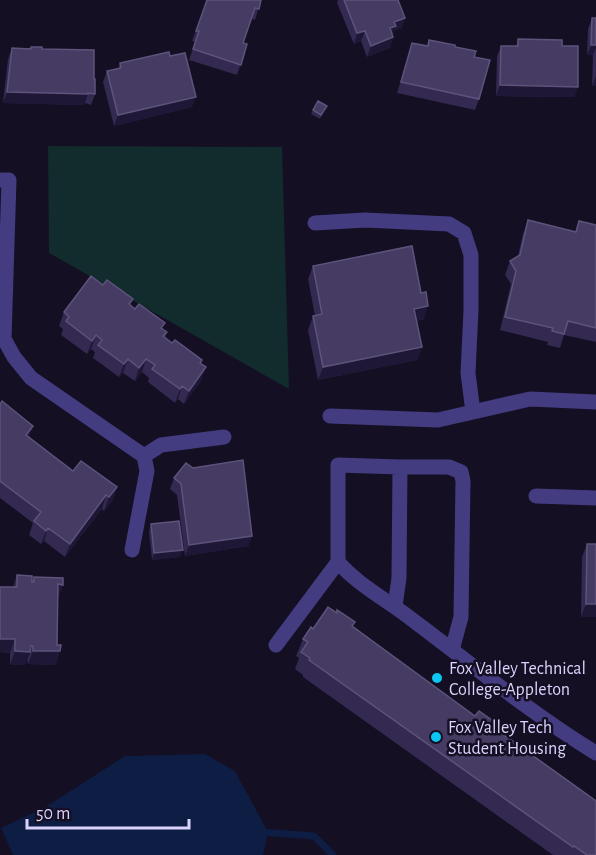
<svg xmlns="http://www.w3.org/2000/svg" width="596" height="855" font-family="'Alegreya Sans',sans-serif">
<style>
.green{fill:#122b2d}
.water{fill:#0e1d43}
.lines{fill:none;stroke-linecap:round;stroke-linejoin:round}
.stream{stroke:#0e1d43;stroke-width:7}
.minor{stroke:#443c80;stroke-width:15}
.wall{fill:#342950}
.shaded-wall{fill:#1f1736}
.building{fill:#463b63;stroke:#5d537b;stroke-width:1.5}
.poi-dot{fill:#0bc7f1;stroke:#140f23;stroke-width:2}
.labels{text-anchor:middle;stroke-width:5;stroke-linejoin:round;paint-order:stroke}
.poi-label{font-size:18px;fill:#dbd3fd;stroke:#140f23;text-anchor:start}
</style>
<rect width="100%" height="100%" fill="#140f23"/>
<path class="green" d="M48 146 282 147 289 389 49 253Z"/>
<path class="water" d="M205 754 235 771 268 832 263 855H13L1 828 44 808 125 756Z"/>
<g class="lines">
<path class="stream" d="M260 832 314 836 333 855"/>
<path class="minor" d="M0 180H9L4 339 14 357 31 378 144 456 161 445 224 437
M315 223 365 220 449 224 464 233 471 255V310L468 373 473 412
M330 416 438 420 530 399 596 402
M400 467H449L461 472 463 481 461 617 452 650
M536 496 596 498
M132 550 147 471 144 456
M395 606 399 578 400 467 338 465V562C359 586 389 601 414 621 474 666 532 714 596 753
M276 645 338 562"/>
</g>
<path class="wall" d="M207 0H261L255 20 251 18 243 43 247 44 237 75 189 60 195 42 192 41Z
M338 0H398L402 28 394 31 392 35 393 37 390 48 367 57 361 41 354 44 337 3Z
M592 18H596V86H592L593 55H587L588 29Z
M518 39 562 46 578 87 574 97 496 96 497 56 501 46H516Z
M429 40 455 47 474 57 479 99 475 110 397 93 412 43 427 46Z
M12 48 42 49 94 79 95 94 91 105 85 103 84 105 3 103 8 59Z
M120 63 192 107 114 126 103 82 107 71 118 69Z
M327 106 320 119 311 114 313 110Z
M528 220 575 232 579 221 596 225V342L564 335 560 348 547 345 548 342 500 330 511 284 505 275 510 261 518 256 523 234Z
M313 266 424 319 416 321 422 347 417 360 318 380 308 330 313 316H315L308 279Z
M103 285 133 299 130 305 167 332 165 338 172 343 202 360 201 364V381L184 404 178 399 175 403 148 382 149 378 142 372 135 381 123 373 119 377 93 358 95 352 91 349 87 354 61 335 63 329 59 326 64 312Z
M0 404 33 426 29 437 73 471 117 487 113 500 104 511 102 509 65 557 44 541 41 544 29 535 33 523 0 498Z
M174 478 252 536 248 546 185 556 177 495 170 489Z
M151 524 183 550 180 557 152 560 149 532Z
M587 544H596V617H581L582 557Z
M17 575 32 582 34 577 63 585 58 598 56 665 28 664 27 659 25 665H10V653L0 652V587H13Z
M353 627 475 716 496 723 494 728 596 855H553L303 677V675L295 669 299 658 296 656 303 639 313 629Z"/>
<path class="shaded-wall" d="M405 18 402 28 394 31 392 36 390 28 394 22Z
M365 31 361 41 354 44 357 33Z
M393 37 390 48 367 57 371 46Z
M591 45H596V48L593 55H587Z
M596 76V86H592Z
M500 85 578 87 574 97 496 96Z
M7 92 88 94 84 105 3 103Z
M196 97 192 107 114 126 118 115Z
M428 306 424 319 409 322 414 309Z
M96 335 91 349 87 354 92 341Z
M422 347 417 360 318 380 323 367Z
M128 359 123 373 119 377 124 364Z
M146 359 142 372 135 381 139 368Z
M206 367 201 381 184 404 189 391Z
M182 386 178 399 175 403 180 389Z
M33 426 28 439 26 435Z
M117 487 113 500 104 511 109 497Z
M106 495 102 509 65 557 70 544Z
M48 528 44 541 41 544 46 531Z
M252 536 248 546 185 556 189 545Z
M183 550 180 557 152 560 154 553Z
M58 584 63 585 58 598Z
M586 604H596V617H581Z
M0 639H15L10 653 0 652Z
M31 646H33L25 665H10L15 651Z
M33 651H60L56 665 28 664Z"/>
<path class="building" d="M207 0H261L259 9 255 8 243 43 247 44 241 65 193 49 199 31H196Z
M344 0H398L405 18 394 22 396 26 390 28 393 37 371 46 365 31 357 33Z
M592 18H596V45H591Z
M518 39 562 40V46H578V87L500 85 501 46H518Z
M429 40 455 45V47L476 51 474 57 490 60 479 99 401 82 412 43 428 46Z
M31 47H42V49L94 50V79H95V94L88 93V94L7 92 12 48 31 49Z
M169 52 170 56 185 53 196 97 118 115 107 71 121 68 120 63Z
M318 101 327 106 321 115 313 110Z
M528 220 576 232 579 221 596 225V328L568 321 564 334 552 331 553 328 505 317 516 271 510 261 520 255Z
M412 246 421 293 426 292 428 306 414 309 422 347 323 367 313 316 322 314 313 266Z
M91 276 103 285 107 280 133 299 129 304 135 309 139 304 165 323 161 328 167 332 163 336 172 343 175 340 202 360 200 363 206 367 189 391 182 386 180 389 152 369 155 365 146 359 139 368 128 359 124 364 98 345 102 340 96 335 92 341 66 321 69 317 64 312Z
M2 401 33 426 26 435 73 471 81 461 117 487 109 497 106 495 70 544 48 528 46 531 34 521 41 512 0 481V404Z
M243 460 252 536 189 545 181 484 174 478 186 463 193 468Z
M179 521 183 550 154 553 151 524Z
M587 544H596V604H586Z
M17 575 32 576V582H34V577L63 578V585L58 584 57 645H61L60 651H33V646H31L30 652 15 651V639H0V587H17Z
M328 607 337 613V610L355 622 352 626 475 716 479 711 496 723 493 727 596 801V855H587L574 846 573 847 309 660 310 658 301 652 308 642 303 639 311 627 313 629Z"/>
<g class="poi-dot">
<circle cx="437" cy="678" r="6"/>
<circle cx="436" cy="737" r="6"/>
</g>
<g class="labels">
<g class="poi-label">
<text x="449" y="674">Fox Valley Technical<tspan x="449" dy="21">College-Appleton</tspan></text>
<text x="448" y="733">Fox Valley Tech<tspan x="448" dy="21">Student Housing</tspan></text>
</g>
</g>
<path d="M27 819v9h162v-9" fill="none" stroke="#dbd3fd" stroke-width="3"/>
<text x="36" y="819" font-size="18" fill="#dbd3fd" stroke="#140f23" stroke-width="4.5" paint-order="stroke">50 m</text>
</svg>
